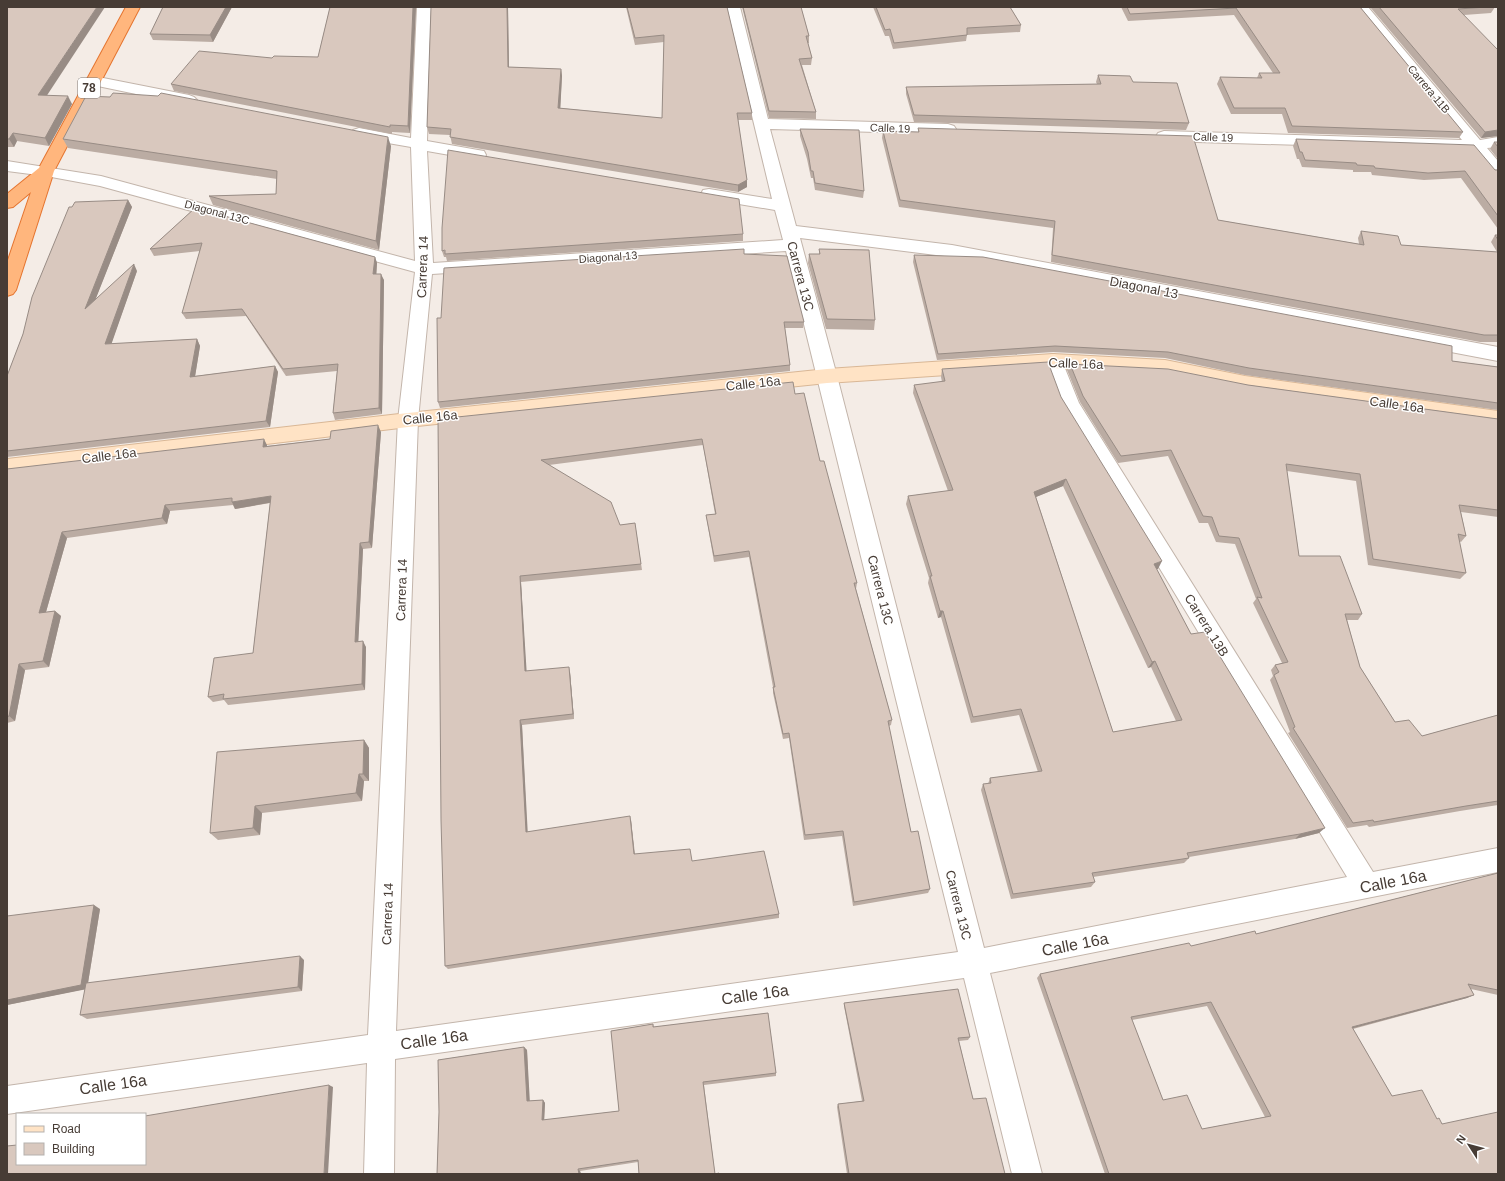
<svg xmlns="http://www.w3.org/2000/svg" width="1505" height="1181" font-family="Helvetica,sans-serif">
<style>
.lines{fill:none;stroke-linecap:round;stroke-linejoin:round}
.minor-casing{stroke:#c3b5ab;stroke-width:2}
.secondary-casing{stroke:#d9b796;stroke-width:2}
.trunk-casing{stroke:#e57530;stroke-width:2}
.minor{fill:#fff;fill-rule:evenodd}
.secondary{fill:#ffe3c5;fill-rule:evenodd}
.trunk{fill:#ffb67d;fill-rule:evenodd}
.wall{fill:#bbaca3;fill-rule:evenodd}
.shaded-wall{fill:#988c85}
.building{fill:#d9c8be;stroke:#988c85;fill-rule:evenodd}
.labels{text-anchor:middle;stroke-width:3;stroke-linejoin:round;paint-order:stroke}
.far-street-label{font-size:11px;fill:#473c35;stroke:#fff}
.shield{fill:#fff;stroke:#7e7672;stroke-width:1}
.shield-label{font-size:12px;font-weight:bold;fill:#473c35}
.street-label{font-size:13px;fill:#473c35;stroke:#fff}
.near-street-label{font-size:16px;fill:#473c35;stroke:#fff}
</style>
<rect width="100%" height="100%" fill="#f4ece6"/>
<g class="lines">
<defs>
<path id="minor" d="M417 7H431L427 141 478 150 484 151 486 155 484 159 478 160 427 151 433 263 783 240 775 210 703 198 701 194 703 190 709 189 772 199 726 7H740L768 119 948 124 954 126 956 129 954 132 948 134 770 129 796 226 952 245 1498 347V361L952 257 800 238 837 376 984 948 1347 877 1060 404 1044 361 1046 356 1053 354 1060 356 1079 403 1373 872 1498 848V872L990 973 1042 1174H1012L964 978 395 1059 394 1174H364L367 1063 7 1114V1086L368 1035 398 420 415 272 100 186 46 176 7 171V161L101 176 415 261 411 147 359 138 353 136 351 133 353 130 359 128 411 138ZM786 251 958 952 396 1031 418 420 432 274Z
M1353 7H1368L1480 140 1498 137V147L1487 148 1498 161V177L1492 176 1471 150 1164 141 1158 139 1156 136 1158 133 1164 131 1462 140Z
M93 76 189 95 194 97 197 100 194 103 189 105 88 84 85 81 88 78Z"/>
<path id="secondary" d="M1053 354 1165 360 1245 376 1498 411V425L1245 390 1165 374 1053 368 827 383 408 427 7 475V459L408 413 827 369Z"/>
<path id="trunk" d="M126 7H140L54 171 16 290 13 294 7 296V263L31 192 13 207 7 208V194L39 168Z"/>
</defs>
<use href="#minor" class="minor-casing"/>
<use href="#secondary" class="secondary-casing"/>
<use href="#trunk" class="trunk-casing"/>
<use href="#minor" class="minor"/>
<use href="#secondary" class="secondary"/>
<use href="#trunk" class="trunk"/>
</g>
<path class="wall" d="M7 7 47 96 72 104 49 146 17 141 14 147H7Z
M163 7H232L213 42 153 40 150 34Z
M330 7H416L410 133 392 132V134L174 91 171 84 272 58 318 57Z
M431 7H508L509 67 561 69 562 76 560 108 662 118 664 42 635 45 626 7H727L752 113V120H738L747 180V187L738 192 452 144 450 135 429 134 427 127Z
M742 7H801L809 36V43H808L812 58 811 65H802L816 112V119L769 118Z
M873 7H1010L1021 25 1020 32 967 35 966 41 893 49 889 36H885Z
M1121 7H1360L1463 132 1459 138 1288 133 1282 114H1231L1217 84 1220 77 1257 78 1259 73H1273L1234 15 1128 21Z
M1370 7H1495L1491 13 1464 15 1498 136 1481 138Z
M1098 75 1133 82 1189 123 1186 130 914 122 906 94V87L1097 84 1096 82Z
M918 128 1218 220 1359 244 1358 238 1361 231 1401 245 1497 252 1491 242 1495 235H1498V342H1480L1051 262 1053 228 899 207 882 138 883 131 918 132Z
M800 129 864 191 863 198 815 190 813 178H811L807 159 800 136Z
M63 139 391 146 379 250 213 205 209 196 276 194 277 179 68 148Z
M1296 139 1498 170V229L1461 178 1424 180 1372 175 1371 172H1353V170L1302 167 1299 159H1297L1293 146Z
M1494 142H1498V159L1490 149Z
M128 200 132 207 95 300 137 271 111 344 197 339 200 346 195 376 275 366 278 372 270 427 7 457V376L23 334Z
M195 208 375 257 377 263 376 274 384 280 382 414 335 420 333 413 337 371 286 376 246 316 186 319 182 313 200 251 154 256 150 249Z
M743 234V241L447 261 446 257H444L442 251Z
M819 249 875 320 874 330 826 329 808 263 809 254H819Z
M744 254 804 322 803 328H785L790 365V371L440 408 438 402 441 318Z
M914 255 1452 361 1498 367V410L1245 375 1165 358 1053 352 937 360 913 262Z
M1070 364 1248 385 1498 419V517L1461 512 1466 536 1461 542 1459 541 1466 573 1460 579 1368 565 1356 481 1287 471 1299 556 1362 614 1358 620H1347L1360 667 1395 722 1422 736 1498 715V805L1460 811 1369 827 1367 825 1347 828 1288 733 1290 732 1270 680 1273 676 1271 670 1275 665 1282 663 1253 603 1256 599 1235 544 1216 542 1208 523H1199L1168 456 1118 463 1080 402 1067 370Z
M942 369 1061 397 1158 569H1156L1191 634 1319 833 1295 839 1189 857V858L1184 863 1093 877 1095 882 1091 887 1011 899 981 790 983 784H988L990 778 1038 772 1019 715 971 723 941 617 938 618 928 583 929 578 906 504 908 496 948 491 913 393 914 385 942 382 941 377ZM1063 486 1148 668 1151 667 1176 721 1113 732 1036 497Z
M795 394 820 461 857 583 856 589 892 720 891 725 889 726 911 832 930 889 928 893 853 906 842 836 804 840 789 738 783 739 773 693V687L749 557 714 562 707 521 706 515 715 514 703 445 549 465 620 525 635 523 642 570 521 582 526 671 570 672 574 719 522 725 527 832 631 820 635 854 692 861 779 914V918L448 969 445 966 438 419Z
M381 432 372 548 363 549 358 642 366 647 365 690 228 705 224 700 213 702 208 697 253 653 270 503 235 509 233 505 170 511 167 524 67 538 46 612 55 611 61 616 49 667 25 670 15 721 7 723V469L267 445V446L330 439Z
M364 740 369 748V781H364L362 801 262 813 260 835 218 840 210 833Z
M1498 873V995L1471 989 1474 995 1467 998 1353 1029 1392 1096 1437 1119 1498 1174H1105L1037 978 1040 974 1256 934ZM1207 1006 1265 1117 1202 1129 1163 1100 1132 1020Z
M100 909 88 983 304 960 302 991 87 1019 80 1015 85 989 7 1005Z
M844 1003 970 1037 968 1040 959 1041 973 1099 1005 1174H847L837 1107 838 1104 862 1101 844 1006Z
M768 1013 776 1073V1076L704 1085 715 1174 719 1173V1174H639L638 1162 580 1171 581 1174H437L439 1112 438 1060 524 1047 527 1050 529 1101 543 1100 545 1103 544 1120 619 1111 611 1031 653 1024 654 1027Z"/>
<path class="shaded-wall" d="M97 7H105L42 103 38 95Z
M226 7H232L213 42 210 35Z
M413 7H416L410 133 408 126Z
M507 7H508L509 73 508 67Z
M561 69 562 76 560 115 558 108Z
M68 96 72 104 49 146 45 138Z
M1498 130V136L1481 138 1485 132Z
M13 133 17 141 14 147 9 139Z
M388 137 391 146 379 250 376 241Z
M747 180V187L738 192V185Z
M128 200 132 207 89 316 85 309Z
M375 257 377 263 376 281 373 274Z
M134 264 137 271 109 351 105 344Z
M381 274 384 280 382 414 379 408Z
M197 339 200 346 194 383 190 377Z
M275 366 278 372 270 427 266 421Z
M378 425 381 432 372 548 369 542Z
M264 439 267 445 266 453 263 447Z
M1066 479 1063 486 1031 499 1034 492Z
M271 496 274 502 235 509 232 502Z
M165 505 170 511 167 524 162 518Z
M62 532 67 538 44 619 39 613Z
M360 543 363 549 358 648 355 642Z
M1162 561 1158 569 1150 571 1154 564Z
M520 576 521 582 527 677 525 671Z
M55 611 61 616 49 667 43 661Z
M940 611H943L941 617 938 618Z
M363 641 366 647 365 690 362 684Z
M1155 661 1151 667 1148 668 1152 662Z
M19 664 25 670 15 721 9 716Z
M569 667 570 672 574 719 573 714Z
M520 720 522 725 528 837 526 832Z
M364 740 369 748V781L363 774Z
M359 774 364 781 362 801 356 793Z
M255 806 262 813 260 835 253 828Z
M630 816 631 820 635 859 634 854Z
M1325 828 1319 833 1295 839 1300 834Z
M94 905 100 909 87 989 7 1005V1000Z
M300 956 304 960 302 991 298 987Z
M1474 995 1467 998 1346 1030 1352 1027Z
M524 1047 527 1050 530 1104 527 1101Z
M329 1085 333 1087 328 1174H324Z
M543 1100 545 1103 544 1123 542 1120Z
M578 1169 580 1171 581 1174H579Z"/>
<path class="building" d="M7 7H97L38 95 68 96 45 138 13 133 9 139H7Z
M163 7H226L210 35 150 34Z
M330 7H413L408 126 390 125V127L171 84 199 51 272 58 274 56 318 57Z
M431 7H507L508 67 561 69 558 108 662 118 664 35 635 38 627 7H727L752 113H737L747 180 738 185 450 137 451 129 427 127Z
M743 7H801L809 36H806L812 58 799 59 816 112 769 111Z
M876 7H1010L1021 25 967 28V35L894 43 890 29 885 30Z
M1127 7H1360L1463 132 1292 126 1285 108H1234L1220 77 1262 78 1259 73H1280L1236 8 1130 14Z
M1379 7H1486L1458 9 1498 50V130L1485 132Z
M1098 75 1130 76 1133 82 1177 83 1189 123 914 115 906 87 1101 84Z
M113 93 158 96 161 93 388 137 376 241 209 196 276 194 277 171 63 139 86 96 110 97Z
M918 128 1193 136 1218 220 1364 245 1361 231 1398 236 1401 245 1498 252V335H1484L1052 255 1055 221 900 200 883 131 919 132Z
M800 129 859 130 864 191 815 183 813 171H811L808 152Z
M1296 139 1474 145 1495 170H1498V216L1465 171 1428 173 1375 168 1374 166 1357 165 1356 163 1305 160 1302 152H1300Z
M1494 142H1498V147Z
M448 150 739 199 743 234 445 254V250L442 251V228Z
M128 200 85 309 134 264 105 344 197 339 190 377 275 366 266 421 7 451V376L23 334 32 297 69 207H72L75 202Z
M195 208 375 257 373 274H381L379 408 333 413 338 364 283 369 242 309 182 313 202 243 150 249Z
M1495 235H1498V240Z
M744 249V254L787 256 804 322H784L790 365 438 402 437 318H441L444 268Z
M819 249 869 250 875 320 827 319 809 254H820Z
M914 255 983 257 1452 346V361L1498 367V403L1249 368 1168 352 1055 346 938 354Z
M1048 362 1061 397 1162 561 1154 564 1191 634 1205 632 1325 828 1300 834 1187 853 1189 858 1092 873 1095 882 1013 894 983 784 991 783 990 778 1042 771 1021 709 973 717 943 611H940L930 576H932L908 496 953 490 914 385 945 381 942 369ZM1066 479 1152 662 1155 661 1182 720 1113 732 1034 492Z
M1070 364 1168 369 1248 385 1498 419V510L1459 505 1466 536 1458 534 1466 573 1373 559 1360 474 1286 464 1299 556H1340L1362 614H1345L1360 667 1395 722 1409 720 1422 736 1498 715V801L1466 806 1374 822 1373 820 1353 823 1293 728 1295 727 1274 675 1279 672 1275 665 1288 662 1257 597 1262 598 1239 538 1219 536 1212 517 1203 516 1171 450 1121 456 1083 396Z
M793 382 795 394 804 393 820 461H824L857 583H854L892 720 888 721 911 832 918 831 930 889 854 902 843 831 805 835 789 733 783 734 773 687H775L749 551 714 556 706 515 716 514 702 439 541 460 611 502 620 525 635 523 641 564 520 576 525 671 569 667 573 714 520 720 526 832 630 816 634 854 690 849 692 861 764 851 779 914 445 966 441 820 438 419Z
M378 425 369 542 360 543 355 642 363 641 362 684 223 699 224 694 208 697 214 658 253 653 271 496 232 502V498L165 505 162 518 62 532 39 613 55 611 43 661 19 664 9 716 7 717V469L264 439 263 447 330 439 331 431Z
M364 740 363 774H359L356 793 255 806 253 828 210 833 217 752Z
M1498 873V990L1468 984 1474 995 1352 1027 1392 1096 1422 1090 1437 1119 1439 1118 1442 1124 1498 1112V1174H1109L1040 974 1189 943 1191 946 1255 931 1256 934ZM1211 1002 1271 1116 1202 1129 1187 1095 1163 1100 1131 1017Z
M94 905 81 985 7 1000V916Z
M300 956 298 987 80 1015 86 983Z
M958 989 970 1037 958 1038 973 1099 986 1098 1005 1174H849L838 1104 864 1101 844 1003Z
M768 1013 776 1073 703 1082 715 1174 719 1173V1174H639L638 1160 578 1169 579 1174H437L439 1112 438 1060 524 1047 527 1101 543 1100 542 1120 619 1111 611 1031 653 1024V1027Z
M329 1085 324 1174H7V1146L17 1145V1164H145V1116Z"/>
<g class="labels">
<g class="far-street-label">
<text transform="translate(1429 89) rotate(50)" y="4">Carrera 11B</text>
<text transform="translate(890 128) rotate(2)" y="4">Calle 19</text>
<text transform="translate(1213 137) rotate(2)" y="4">Calle 19</text>
<text transform="translate(217 212) rotate(15)" y="4">Diagonal 13C</text>
<text transform="translate(608 257) rotate(-4)" y="4">Diagonal 13</text>
</g>
<rect class="shield" x="78" y="78" width="22" height="20" rx="3"/>
<g class="shield-label">
<text x="89" y="92">78</text>
</g>
<g class="street-label">
<text transform="translate(422 267) rotate(-88)" y="5">Carrera 14</text>
<text transform="translate(801 276) rotate(75)" y="5">Carrera 13C</text>
<text transform="translate(1144 287) rotate(11)" y="5">Diagonal 13</text>
<text transform="translate(1076 363) rotate(2)" y="5">Calle 16a</text>
<text transform="translate(753 383) rotate(-6)" y="5">Calle 16a</text>
<text transform="translate(1397 404) rotate(8)" y="5">Calle 16a</text>
<text transform="translate(430 417) rotate(-6)" y="5">Calle 16a</text>
<text transform="translate(109 455) rotate(-7)" y="5">Calle 16a</text>
<text transform="translate(401 590) rotate(-88)" y="5">Carrera 14</text>
<text transform="translate(881 590) rotate(76)" y="5">Carrera 13C</text>
<text transform="translate(1207 625) rotate(58)" y="5">Carrera 13B</text>
<text transform="translate(959 905) rotate(76)" y="5">Carrera 13C</text>
<text transform="translate(387 914) rotate(-88)" y="5">Carrera 14</text>
</g>
<g class="near-street-label">
<text transform="translate(1393 881) rotate(-11)" y="6">Calle 16a</text>
<text transform="translate(1075 944) rotate(-11)" y="6">Calle 16a</text>
<text transform="translate(755 994) rotate(-8)" y="6">Calle 16a</text>
<text transform="translate(434 1039) rotate(-8)" y="6">Calle 16a</text>
<text transform="translate(113 1084) rotate(-8)" y="6">Calle 16a</text>
</g>
</g>
<rect width="1505" height="1181" fill="none" stroke="#473c35" stroke-width="16"/>
<rect x="16" y="1113" width="130" height="52" fill="#ffffff" stroke="#b5b1ae"/>
<rect x="24" y="1126" width="20" height="6" fill="#ffe3c5" stroke="#b5b1ae"/>
<text x="52" y="1133" font-size="12" fill="#473c35">Road</text>
<rect x="24" y="1143" width="20" height="12" fill="#d9c8be" stroke="#b5b1ae"/>
<text x="52" y="1153" font-size="12" fill="#473c35">Building</text>
<g transform="translate(1469 1145) rotate(306)" stroke="#ffffff" stroke-width="3" paint-order="stroke">
<path d="M0-3L7 15L0 10L-7 15Z" fill="#473c35"/>
<text y="-6" font-size="11" font-weight="bold" text-anchor="middle" fill="#473c35">N</text>
</g>
</svg>
